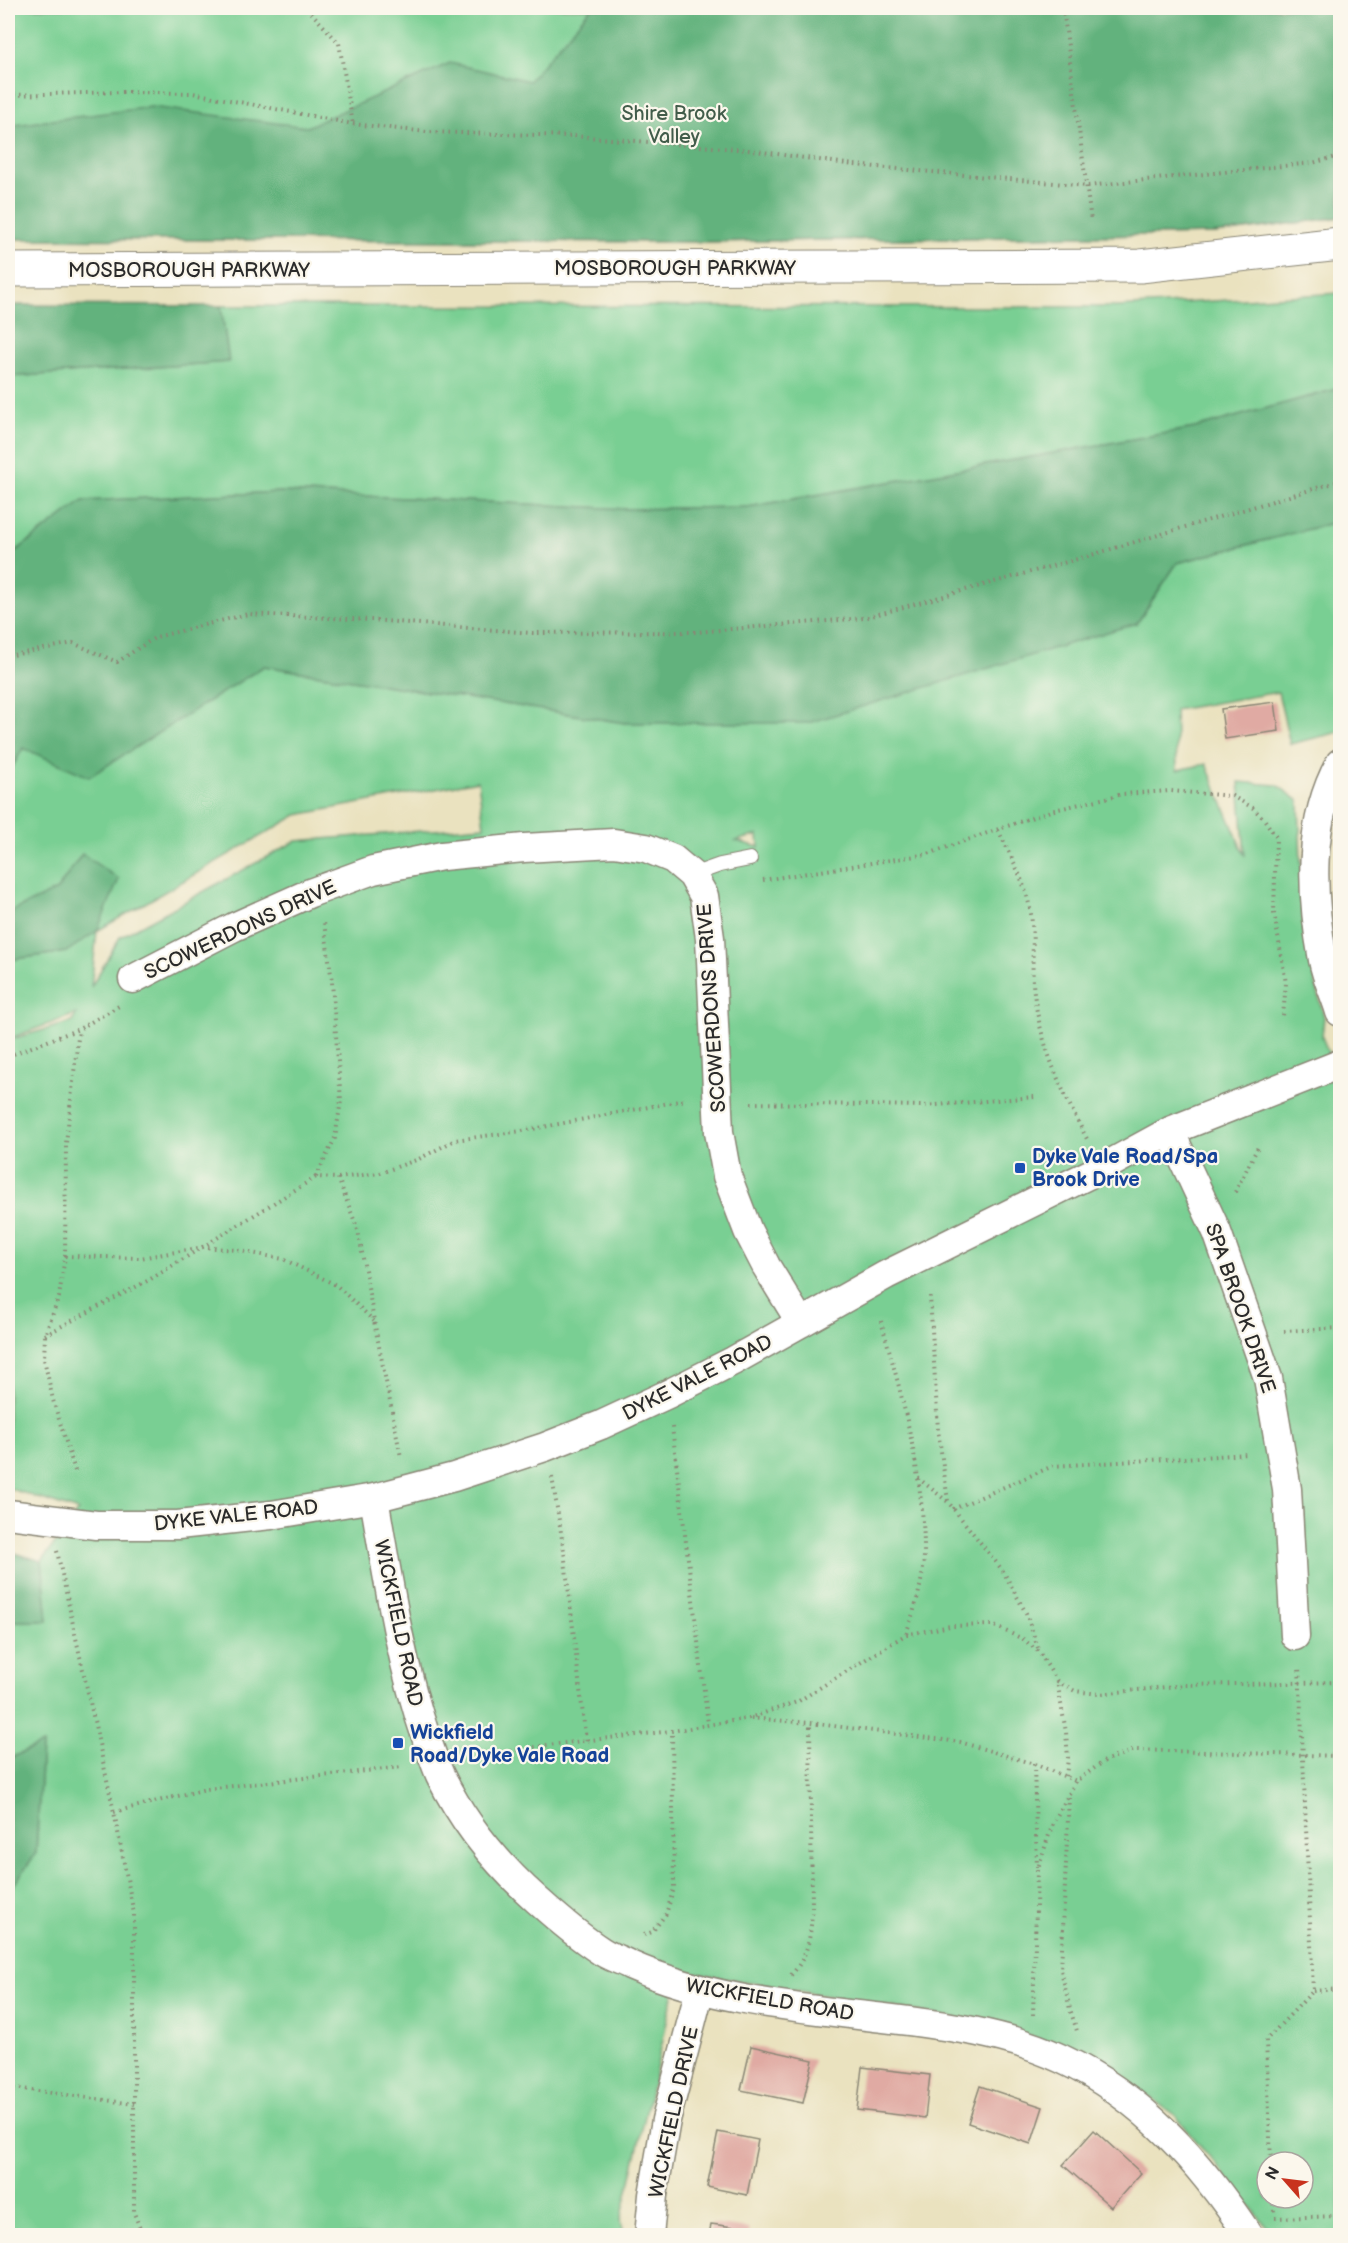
<svg xmlns="http://www.w3.org/2000/svg" width="1348" height="2243" font-family="'Balsamiq Sans',sans-serif">
<style>
.green{fill:#79cf93;stroke:#527d5f;stroke-width:1.5;fill-rule:evenodd}
.forest{fill:#62b27d;stroke:#466e54;stroke-width:1.5}
.building{fill:#e0aaa3}
.lines{fill:none;stroke-linecap:round;stroke-linejoin:round}
.lane-casing{stroke:#8a8675;stroke-width:16}
.street-casing{stroke:#8a8675;stroke-width:31}
.highway-casing{stroke:#8a8675;stroke-width:35}
.path{stroke:#8a8675;stroke-width:4;stroke-dasharray:1.5 4.5;stroke-linecap:butt}
.lane{stroke:#fff;stroke-width:14}
.street{stroke:#fff;stroke-width:28}
.highway{stroke:#fff;stroke-width:33}
.transit-dot{fill:#1a4fb4;stroke:#fbf7ec;stroke-width:2}
.labels{text-anchor:middle;stroke-width:4.5;stroke-linejoin:round;paint-order:stroke}
.park-label{font-size:20px;fill:#425c4a;stroke:#fbf7ec}
.street-label{font-size:20px;fill:#2b2b2b;stroke:#fbf7ec}
.transit-label{font-size:20px;font-weight:bold;fill:#164399;stroke:#fbf7ec;text-anchor:start}
</style>
<rect width="100%" height="100%" fill="#fbf7ec"/>
<filter id="ink" filterUnits="userSpaceOnUse"><feTurbulence type="fractalNoise" baseFrequency=".0167" numOctaves="2"/><feDisplacementMap in="SourceGraphic" scale="12" xChannelSelector="R" yChannelSelector="G"/><feConvolveMatrix kernelMatrix="1 2 1 2 8 2 1 2 1" color-interpolation-filters="sRGB"/></filter>
<filter id="wash" filterUnits="userSpaceOnUse"><feTurbulence type="fractalNoise" baseFrequency=".008" numOctaves="4" result="noise"/><feDisplacementMap in="SourceGraphic" scale="24" xChannelSelector="R" yChannelSelector="G"/><feGaussianBlur stdDeviation="1.35" result="paint"/><feColorMatrix in="noise" values="0 0 0 0 0 0 0 0 0 0 0 0 0 0 0 0 0 1.4 0 .05"/><feComposite in="paint" operator="in"/></filter>
<g filter="url(#wash)">
<rect width="100%" height="100%" fill="#eae2bf"/>
<path class="green" d="M8 8H1340V217L1214 234 702 242 8 239Z
M1340 293V388L1195 428 748 507 626 509 283 492 83 501 8 557V377L228 362 221 306 1117 307Z
M1340 521V732L1290 744 1278 692 1175 710 1177 770 1206 764 1245 856 1239 782 1277 785 1299 801 1303 932 1324 1017 1322 1037 1340 1081V2235H1274L1176 2116 1082 2050 961 2019 679 1970 621 2220 624 2235H8V1893L36 1853 42 1745 8 1759V1621H48L42 1561 78 1511 8 1488V1040L72 1022 76 1014 8 1039V960L66 952 82 854 57 890 8 913V775L23 748 89 776 264 666 625 723 1137 623 1177 563ZM478 781 484 826 296 841 120 937 91 987 97 931 297 815ZM758 835 759 847 736 841ZM1267 2162H1303V2198H1267Z"/>
<path class="forest" d="M591 8H1340V217L1214 234 702 242 8 239V126L151 107 307 127 450 63 529 81Z
M8 305 221 306 229 362 8 377Z
M1340 388V521L1177 563 1137 623 808 723H625L264 666 89 777 23 748 8 775V557L83 501 283 492 626 509 748 507 1195 428Z
M82 854 119 879 97 931 66 952 8 960V913L57 890Z
M8 1551 42 1561 48 1621H8Z
M42 1744 36 1853 8 1893V1759Z"/>
<g id="blocks">
<path class="building" d="M1275 702 1279 731 1225 739 1221 709Z
M751 2046 813 2060 803 2103 741 2090Z
M862 2067 930 2075 925 2118 857 2110Z
M980 2086 1043 2107 1031 2144 968 2123Z
M1094 2130 1141 2173 1111 2207 1063 2165Z
M718 2132 758 2140 747 2195 707 2187Z
M711 2224 749 2229 748 2236H709Z"/>
</g>
</g>
<g filter="url(#ink)">
<use href="#blocks" fill-opacity="0" stroke="#8a8675" stroke-width="1.5"/>
<g class="lines">
<defs>
<path id="lane" d="M692 875 720 865 750 859"/>
<path id="street" d="M1340 763C1307 822 1311 895 1323 960 1326 977 1335 995 1340 1012
M133 979 234 927 310 893 373 870 442 856 524 848 614 843 646 848 673 859 692 875 704 896 710 938 719 1132 727 1176 748 1231 766 1266 801 1323
M1170 1131 1217 1232 1268 1378 1287 1489 1295 1636
M374 1498C388 1579 400 1662 427 1740 431 1751 435 1764 440 1775 463 1823 498 1865 537 1900 557 1918 578 1936 601 1951 610 1957 621 1960 630 1965 709 2000 799 2008 884 2018 944 2025 1007 2033 1062 2059 1142 2096 1201 2163 1249 2236
M8 1514 96 1525H178L271 1515 374 1498 454 1477 545 1447 601 1425 668 1394 733 1361 886 1275 1104 1167 1170 1131 1340 1064
M649 2236 653 2195 666 2120 700 1989"/>
<path id="highway" d="M8 270 1140 266 1340 244"/>
</defs>
<use href="#lane" class="lane-casing"/>
<use href="#street" class="street-casing"/>
<use href="#highway" class="highway-casing"/>
<path class="path" d="M307 8 339 43 353 124
M1063 8 1091 221
M8 95 124 92 193 93 353 124 427 132 574 136 749 150 854 165 1087 186 1312 163 1340 156
M8 656 73 643 117 662 156 637 248 614 372 620 532 633 696 632 864 618 1081 558 1340 481
M998 830C1013 860 1030 891 1032 924 1034 947 1031 971 1034 993 1041 1048 1062 1091 1087 1139
M763 880 928 854 1050 811 1123 794 1171 791 1232 796 1253 808 1264 819 1276 837 1274 913 1286 983 1283 1016
M8 1056 79 1029 119 1006
M751 1103 924 1106 1035 1097
M316 1177 335 1138 341 1101 332 982 324 922
M338 1178 358 1230 374 1321 401 1457
M1235 1192 1258 1147
M65 1256 140 1258 204 1247 236 1250 283 1259 336 1285 374 1321
M930 1296 938 1430 948 1501
M881 1321C901 1391 923 1473 924 1546 925 1576 916 1606 906 1634
M1284 1331 1340 1328
M45 1335 149 1280 316 1177 338 1178 380 1173 419 1159 455 1140 522 1131 685 1100
M672 1427 708 1724
M75 1471 53 1400 44 1359 45 1335 59 1297 65 1256 66 1143 79 1029
M552 1477 564 1551 586 1741
M918 1478 948 1502 1003 1571 1026 1613 1039 1651
M953 1509 1053 1466 1249 1454
M57 1551 114 1812 134 1914V2213L143 2236
M1057 1681 1075 1691 1099 1694 1185 1685 1340 1682
M751 1718 810 1723 960 1742 1034 1764 1076 1781
M469 1758 547 1745 672 1731 749 1718 797 1702 905 1635 950 1626 992 1625 1023 1639 1039 1652 1057 1681 1066 1732 1068 1758 1066 1777
M1034 1764 1037 1867
M1069 1797 1061 1970 1070 2009 1077 2031
M114 1812 206 1789 402 1767
M644 1935 652 1932 666 1914 674 1888 672 1731
M791 1975C809 1956 811 1934 812 1909L810 1723
M1313 1991 1340 1989
M1033 2015 1037 1871 1053 1823 1076 1781 1106 1760 1135 1750 1340 1756
M8 2087 134 2104
M1271 2162 1266 2040 1313 1991 1299 1666
M1273 2198 1274 2212
M1275 2218 1340 2216"/>
<use href="#lane" class="lane"/>
<use href="#street" class="street"/>
<use href="#highway" class="highway"/>
</g>
</g>
<g class="transit-dot">
<rect x="1014" y="1162" width="12" height="12" rx="3"/>
<rect x="392" y="1737" width="12" height="12" rx="3"/>
</g>
<g class="labels">
<g class="park-label">
<text x="674" y="120">Shire Brook<tspan x="674" dy="23">Valley</tspan></text>
</g>
<g class="street-label">
<text x="675" y="275">MOSBOROUGH PARKWAY</text>
<text x="189" y="277">MOSBOROUGH PARKWAY</text>
<text transform="translate(240 929) rotate(-25)" y="7">SCOWERDONS DRIVE</text>
<text transform="translate(711 1008) rotate(-94)" y="7">SCOWERDONS DRIVE</text>
<text transform="translate(1241 1308) rotate(71)" y="7">SPA BROOK DRIVE</text>
<text transform="translate(697 1377) rotate(-27)" y="7">DYKE VALE ROAD</text>
<text transform="translate(236 1515) rotate(-6)" y="7">DYKE VALE ROAD</text>
<text transform="translate(399 1623) rotate(78)" y="7">WICKFIELD ROAD</text>
<text transform="translate(770 1999) rotate(10)" y="7">WICKFIELD ROAD</text>
<text transform="translate(673 2112) rotate(-78)" y="7">WICKFIELD DRIVE</text>
</g>
<g class="transit-label">
<text x="1032" y="1163">Dyke Vale Road/Spa<tspan x="1032" dy="23">Brook Drive</tspan></text>
<text x="410" y="1739">Wickfield<tspan x="410" dy="23">Road/Dyke Vale Road</tspan></text>
</g>
</g>
<rect width="1348" height="2243" fill="none" stroke="#fbf7ec" stroke-width="30"/>
<g transform="translate(1285 2180) rotate(298)"><circle r="28" fill="#fbf7ec" stroke="#a8a59f" stroke-width="1.5"/>
<path d="M0-4.5L10 22L0 15L-10 22Z" fill="#c8321e"/>
<text y="-9" font-size="16" font-weight="bold" text-anchor="middle" fill="#2b2b2b">N</text>
</g>
</svg>
